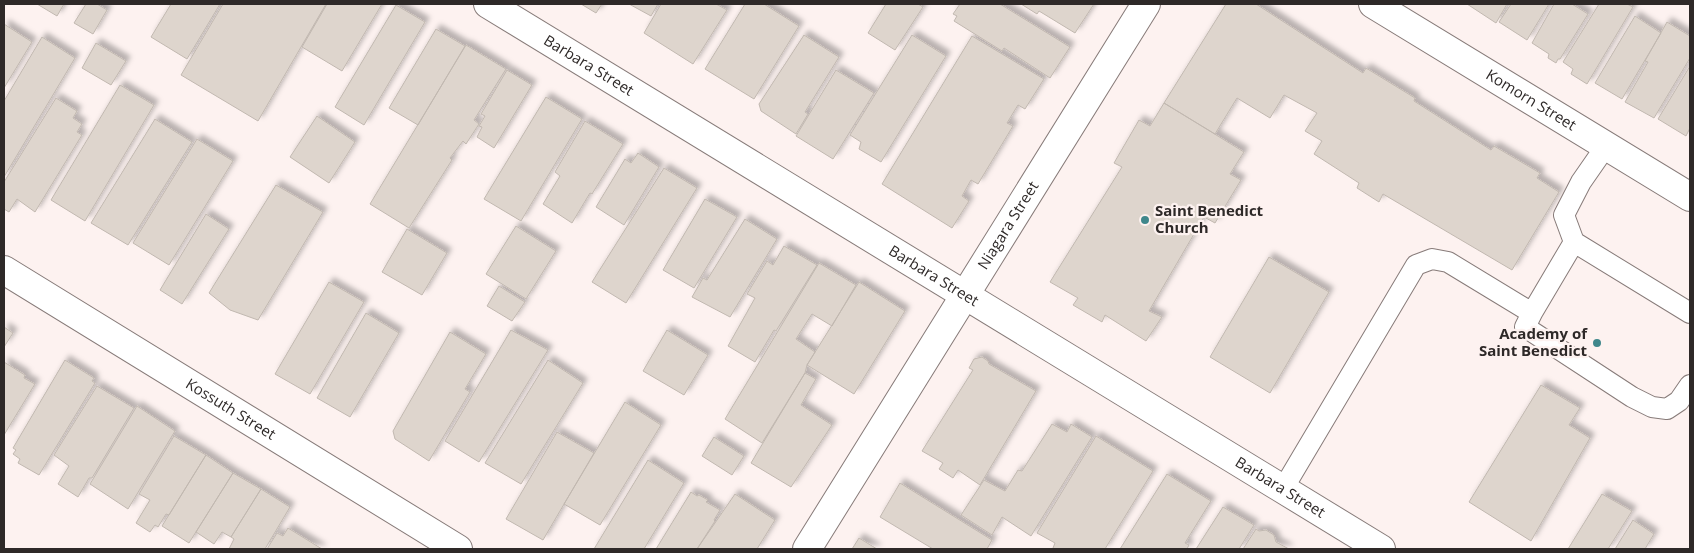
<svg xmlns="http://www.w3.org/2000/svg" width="1694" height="553" font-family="'Open Sans',sans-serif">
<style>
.building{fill:#ded5cd;stroke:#c1b8b0;filter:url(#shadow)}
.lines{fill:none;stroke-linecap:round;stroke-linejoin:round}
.lane-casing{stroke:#877b79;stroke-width:22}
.street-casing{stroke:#877b79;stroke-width:30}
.lane{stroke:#fff;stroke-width:20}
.street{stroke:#fff;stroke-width:28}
.poi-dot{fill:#3f878b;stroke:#fdf2f0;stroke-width:2}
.labels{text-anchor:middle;stroke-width:4.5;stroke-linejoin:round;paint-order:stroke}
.street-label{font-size:15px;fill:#2e2928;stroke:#fdf2f0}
.poi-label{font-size:15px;font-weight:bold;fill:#2e2928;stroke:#fdf2f0;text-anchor:start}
</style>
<defs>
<filter id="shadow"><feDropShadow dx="4.5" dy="-4.5" stdDeviation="2.5" flood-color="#0004"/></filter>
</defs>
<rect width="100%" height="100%" fill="#fdf2f0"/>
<path class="building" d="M37 4H64L57 16Z
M86 4H97L107 10 93 34 74 23Z
M171 4H220L187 59 151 37Z
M223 4H326L258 121 181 75Z
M327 4H382L342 71 302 47Z
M581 4H602L596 13Z
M629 4H658L651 16Z
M661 4H716L727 10 693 64 644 33Z
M745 4H764L799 26 754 99 705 69Z
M886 4H918L923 7 895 50 868 33Z
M960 4H1000L1070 47 1050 78 1004 48 1002 51 954 21 957 16 953 14Z
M1021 4H1094L1075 33 1039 11 1037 14Z
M1226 4H1256L1363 73 1366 68 1415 98 1414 101 1491 150 1494 146 1540 173 1537 178 1559 192 1512 270 1383 194 1379 202 1357 188 1359 183 1314 154 1322 141 1305 131 1317 113 1284 95 1270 118 1237 98 1215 134 1164 103Z
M1467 4H1507L1496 23Z
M1511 4H1549L1527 40 1499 22Z
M1554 4H1572L1588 14 1560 59H1558L1556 63 1548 58 1549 54 1532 43Z
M1599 4H1627L1633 7 1587 84 1571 74 1573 69 1563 62Z
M396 5 425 22 364 125 335 107Z
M1635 16 1661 33 1622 99 1595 83Z
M1667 22 1690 36V58L1654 118 1625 102 1648 62 1645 61Z
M4 24 32 42 4 88Z
M436 29 465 46 418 125 389 108Z
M804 35 839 57 805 112 808 114 796 134 761 111 759 104Z
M912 35 946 56 881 162 859 149 861 142 850 135Z
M972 36 1044 79 1025 109 1018 105 1007 123 1013 126 978 184 971 180 962 196 969 201 952 228 882 184Z
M42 37 75 58 4 177V101Z
M96 43 126 61 111 85 82 68Z
M466 45 506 69 474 120 479 124 466 144 463 141 450 158 452 160 409 228 370 204Z
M1690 66V128L1686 136 1658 119Z
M507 70 532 85 494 148 477 137 482 127 479 126 485 116 481 114Z
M836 70 874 93 833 159 796 136Z
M120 85 154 105 85 221 51 200Z
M546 97 582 119 521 221 484 199Z
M56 98 77 111 73 118 82 124 77 132 82 135 35 212 17 199 9 212 4 209V182Z
M1164 103 1244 152 1230 174 1241 180 1215 223 1204 217 1149 311 1162 317 1146 341 1105 315 1102 322 1073 305 1078 298 1050 282 1122 167 1114 163 1139 120 1150 126Z
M317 116 355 142 329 183 290 157Z
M155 119 192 142 128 245 91 223Z
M585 121 623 144 592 194 590 193 572 223 543 204 560 176 555 172Z
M197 139 233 161 169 265 133 243Z
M638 153 659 167 624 225 596 207 625 159 631 163Z
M664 168 697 188 626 303 592 282Z
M276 185 323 212 258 320 230 310 209 293Z
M705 199 737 217 694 288 663 270Z
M206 214 229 229 182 304 160 290Z
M745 219 777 239 730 317 692 297 703 278 707 280Z
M516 226 556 251 526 299 486 274Z
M407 229 447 253 422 295 382 272Z
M784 246 817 265 776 331 774 330 755 362 728 346 755 298 747 294 767 261 773 265Z
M1269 257 1329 292 1270 393 1210 357Z
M819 263 856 285 832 326 812 314 796 339 815 352 807 365 805 373 762 443 725 419Z
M329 282 364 302 310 394 275 374Z
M859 282 905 311 854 394 807 365Z
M499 286 525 302 512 321 487 306Z
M366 313 399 333 350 417 317 398Z
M4 327 13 333 4 347Z
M511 330 548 350 479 462 445 441Z
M667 330 708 355 684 395 643 371Z
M450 332 486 354 465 389 470 392 429 461 395 439 393 431Z
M982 357 988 361 989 364 1036 391 980 485 958 470 953 478 939 469 943 463 922 451 973 370 969 368 974 359Z
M65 360 94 378 92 381 95 383 39 475 18 463 20 459 13 454 16 450 13 448Z
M548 360 583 383 521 484 485 463Z
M4 362 25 375 24 378 35 384 4 435Z
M805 373 816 379 801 405 832 425 791 487 751 463Z
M1541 385 1580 408 1569 425 1590 438 1531 541 1469 502Z
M97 386 134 408 92 478H89L78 497 58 484 69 466 54 455Z
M625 402 661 425 600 525 564 504Z
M137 406 175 431 128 509 90 484Z
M1052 424 1067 432 1071 424 1092 437 1031 536 1002 517 992 535 961 515 984 480 1005 491 1018 470 1022 471Z
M557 432 594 453 543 540 506 519Z
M174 436 206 455 169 515 166 514 158 527 155 525 150 532 136 523 150 500 139 494Z
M1096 436 1153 471 1105 549H1055L1053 548 1055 543 1037 533Z
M714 437 744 456 732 475 702 456Z
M206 455 233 473 189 543 162 526Z
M648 460 684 483 644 549H594Z
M233 473 261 489 231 537 222 532 214 544 196 532Z
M1167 474 1211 501 1185 543 1189 545 1187 549H1120Z
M900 483 992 540 987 549H933L880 517Z
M261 489 290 507 265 549H229L234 539 231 537Z
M691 492 697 496 699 495 708 500 706 502 720 510 714 520 715 521 697 549H656Z
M735 494 775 520 757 549H697Z
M1602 494 1632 511 1608 549H1568Z
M1223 507 1254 525 1239 549H1196Z
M1633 520 1654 534 1645 549H1615Z
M288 528 322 549H267L277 533 283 536Z
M1256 529 1259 531 1266 530 1274 535 1276 542 1289 549H1243Z
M859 538 877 549H852Z"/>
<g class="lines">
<defs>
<path id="lane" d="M1574 242 1690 313
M1532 313 1525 327 1632 397 1652 407 1667 409 1679 401 1690 385
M1283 489 1416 265 1432 259 1448 262 1532 313 1574 242 1564 215 1581 182 1606 146"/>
<g id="street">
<path id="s1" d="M488 4 1381 549"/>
<path id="s2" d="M1373 4 1690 197"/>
<path id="s3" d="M4 270 458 549"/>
<path id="s4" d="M807 549 1146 4"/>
</g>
</defs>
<use href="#lane" class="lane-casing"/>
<use href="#street" class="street-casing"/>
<use href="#lane" class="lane"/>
<use href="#street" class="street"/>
</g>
<g class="poi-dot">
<circle cx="1145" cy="220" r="5"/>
<circle cx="1597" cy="343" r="5"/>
</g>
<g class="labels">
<g class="street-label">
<text dy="5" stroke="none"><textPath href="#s1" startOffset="118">Barbara Street</textPath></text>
<text dy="5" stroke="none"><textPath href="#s2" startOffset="185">Komorn Street</textPath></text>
<text dy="5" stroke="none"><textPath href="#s4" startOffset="381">Niagara Street</textPath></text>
<text dy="5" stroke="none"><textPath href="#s1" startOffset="522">Barbara Street</textPath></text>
<text dy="5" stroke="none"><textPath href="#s3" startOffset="266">Kossuth Street</textPath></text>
<text dy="5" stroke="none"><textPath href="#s1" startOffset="928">Barbara Street</textPath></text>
</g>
<g class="poi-label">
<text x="1155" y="216">Saint Benedict<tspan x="1155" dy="17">Church</tspan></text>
<text x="1587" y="339" text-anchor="end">Academy of<tspan x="1587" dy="17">Saint Benedict</tspan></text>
</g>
</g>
<rect width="1694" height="553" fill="none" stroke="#2e2928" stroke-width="10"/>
</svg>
